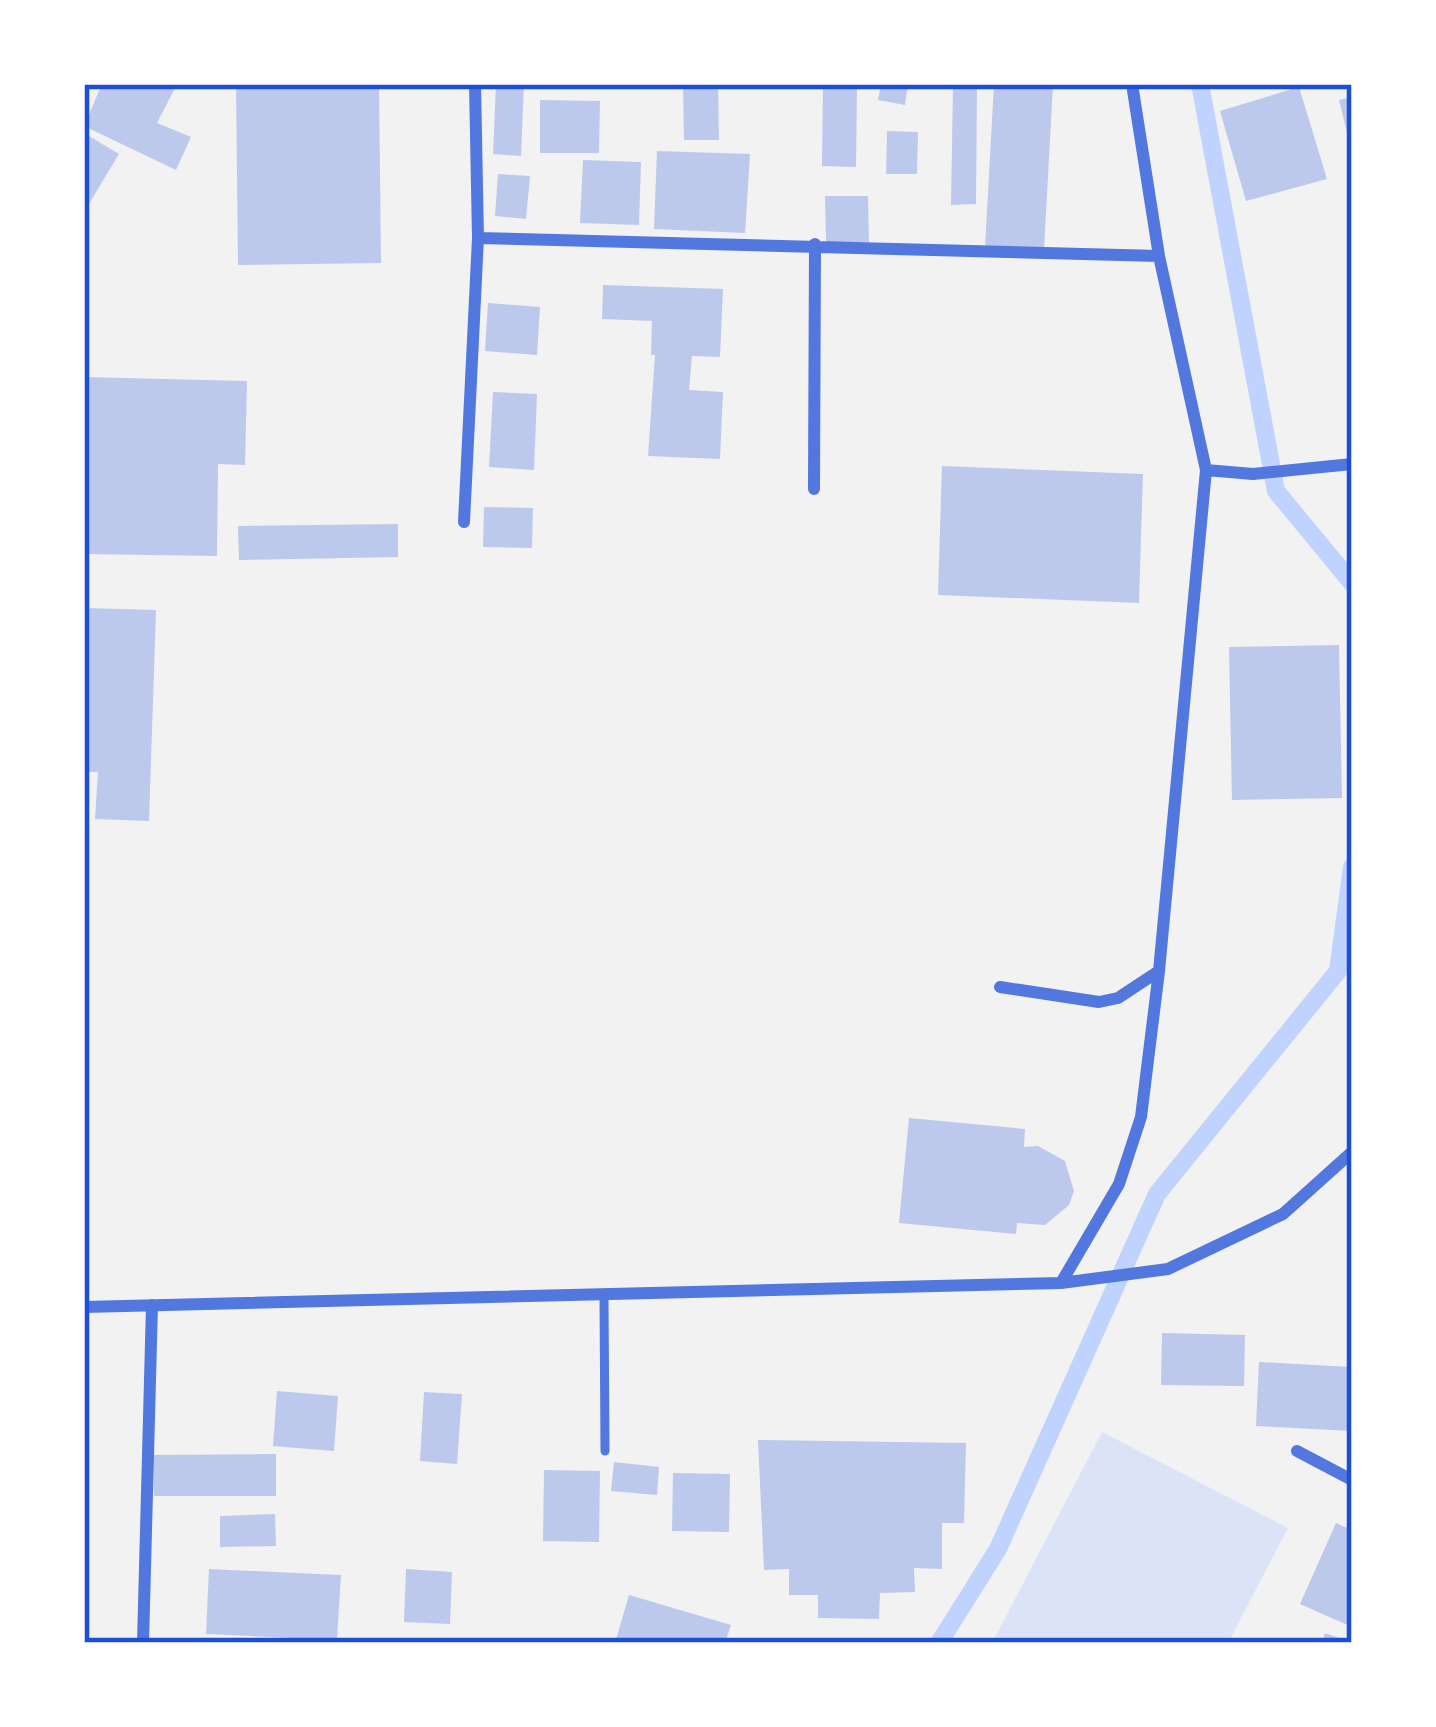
<svg xmlns="http://www.w3.org/2000/svg" width="1436" height="1727" font-family="'PT Sans Narrow',sans-serif">
<style>
.green{fill:#dbe4f7}
.lines{fill:none;stroke-linecap:round;stroke-linejoin:round}
.stream{stroke:#bfd3fe;stroke-width:18}
.building{fill:#bdc9ec}
.service{stroke:#5277de;stroke-width:9}
.minor{stroke:#5277de;stroke-width:12}
.neatline{fill:none;stroke:#1d4ed8;stroke-width:4.5}
</style>
<rect width="100%" height="100%" fill="#f2f2f2"/>
<path class="green" d="M1102 1432 1288 1528 1228 1643H992Z"/>
<g class="lines">
<path class="stream" d="M1200 84 1276 491 1352 583
M939 1643 998 1549 1157 1194 1338 971 1352 867"/>
</g>
<path class="building" d="M102 84H177L157 123 191 137 176 170 84 126Z
M236 84H379L381 263 238 265Z
M496 84H524L521 156 493 154Z
M683 84H718L719 140H684Z
M823 84H857L856 167 822 166Z
M881 84H908L905 105 878 100Z
M953 84H977L976 204 951 205Z
M994 84H1053L1044 250 985 247Z
M1299 87 1327 179 1246 201 1220 111Z
M1352 97V145H1350L1339 100Z
M540 100 600 101 599 153H540Z
M887 131 918 132 917 174H886Z
M84 133 119 154 84 212Z
M657 151 750 154 745 233 654 229Z
M583 160 641 162 639 225 580 223Z
M498 174 530 176 526 219 495 216Z
M825 196H868L869 242H826Z
M603 285 723 289 720 357 692 356 689 390 723 392 720 459 648 456 655 355H651L652 321 602 319Z
M488 303 540 307 537 355 485 351Z
M84 377 247 381 245 465 218 464 217 556 84 554Z
M493 392 537 394 534 470 489 467Z
M942 466 1143 474 1139 603 938 595Z
M484 507 533 508 532 548 483 547Z
M398 524V557L239 560 238 526Z
M84 608 156 610 149 821 95 819 98 772H84Z
M1339 645 1342 798 1232 800 1229 647Z
M909 1118 1025 1129 1024 1147 1038 1146 1065 1161 1074 1191 1069 1205 1045 1225 1017 1223 1016 1234 899 1223Z
M1162 1333 1245 1335 1244 1386 1161 1385Z
M1259 1362 1352 1367V1431L1256 1426Z
M277 1391 338 1396 334 1451 273 1446Z
M424 1392 462 1394 457 1464 420 1461Z
M758 1440 966 1443 964 1523H942V1569L914 1568 915 1592 880 1593 879 1619 818 1618V1595H789V1569L764 1570Z
M276 1454V1496H154L153 1455Z
M614 1462 659 1467 657 1495 611 1491Z
M544 1470 600 1471 599 1542 543 1541Z
M673 1473 730 1474 729 1532 672 1531Z
M275 1514 276 1546 220 1547V1516Z
M1336 1523 1352 1530V1627L1300 1604Z
M209 1569 341 1575 337 1640 206 1634Z
M406 1569 452 1572 450 1624 404 1622Z
M629 1595 731 1625 725 1643H615Z
M1325 1633 1351 1642V1643H1322Z"/>
<g class="lines">
<path class="service" d="M604 1298 605 1451"/>
<path class="minor" d="M475 84 478 238 1159 256
M1206 470 1253 474 1352 464
M814 489 815 244
M464 522 478 238
M1000 987 1099 1002 1118 998 1159 971 1206 470 1159 256 1132 84
M1061 1283 1119 1184 1141 1117 1159 971
M84 1307 1061 1283 1168 1269 1283 1214 1352 1152
M1297 1451 1352 1480
M143 1643 152 1305"/>
</g>
<rect width="1436" height="1727" fill="none" stroke="#ffffff" stroke-width="174"/>
<rect x="87" y="87" width="1262" height="1553" class="neatline"/>
</svg>
